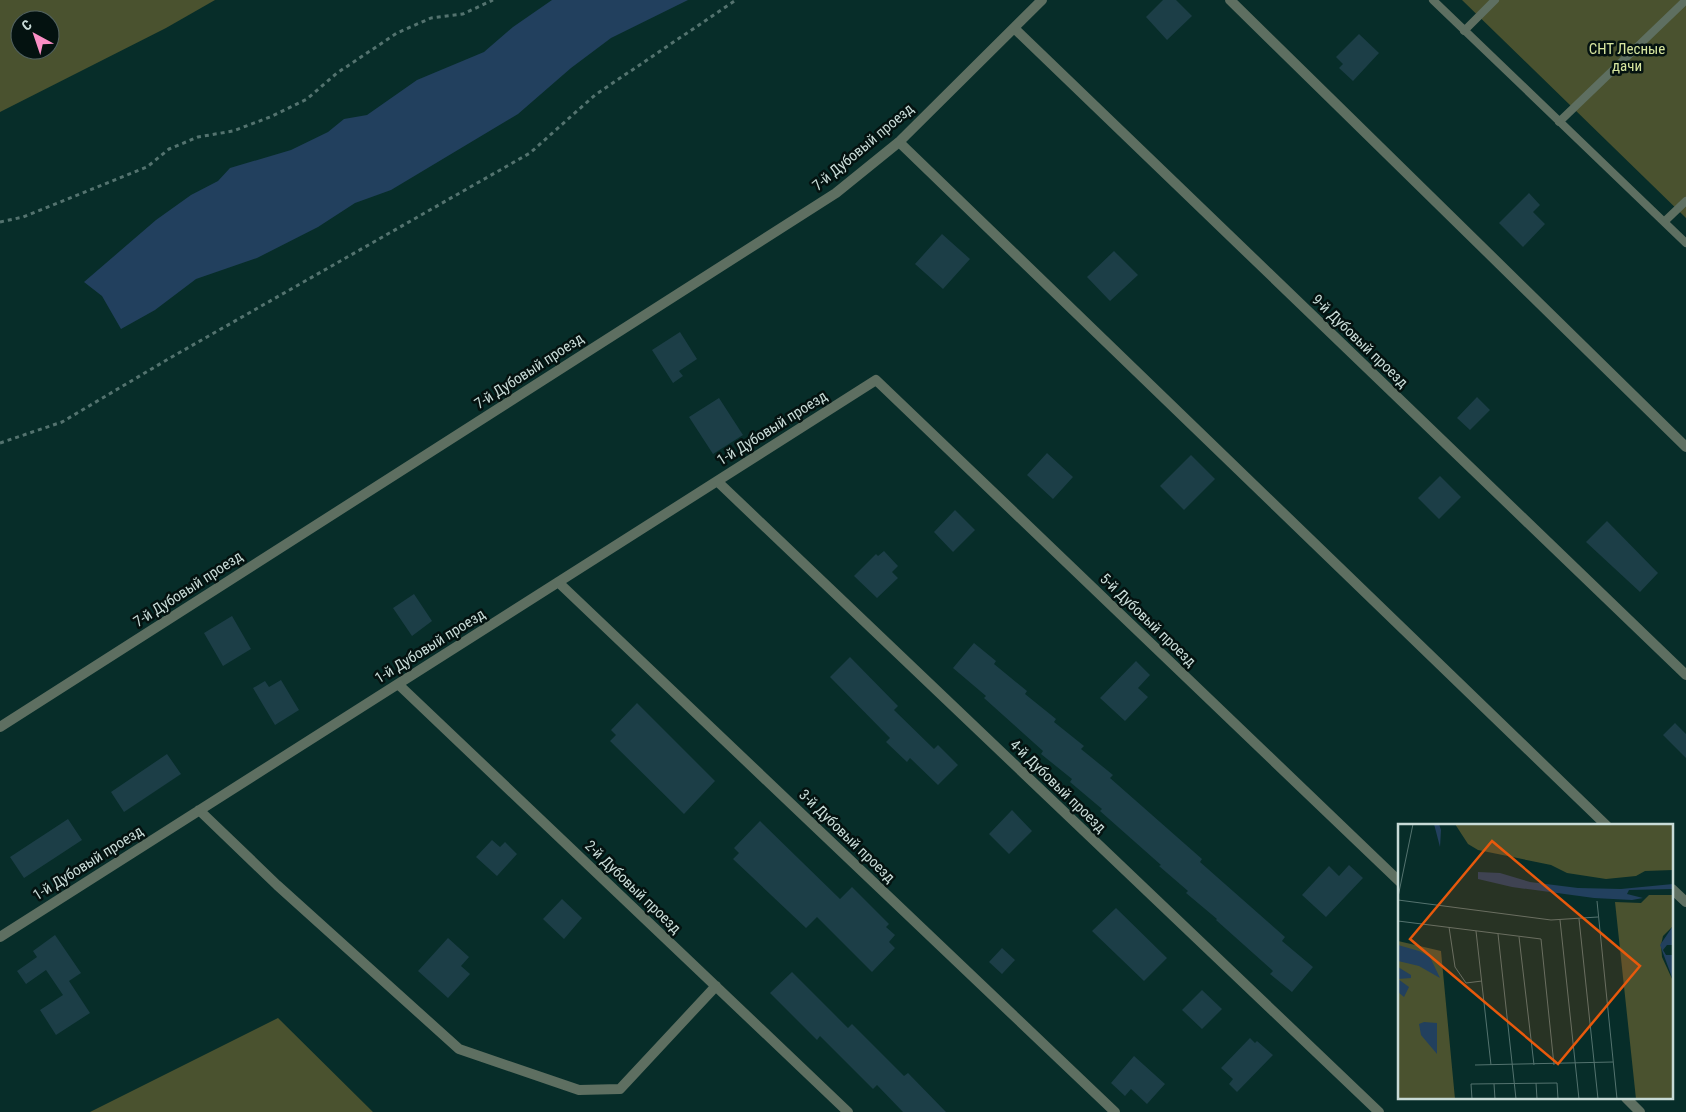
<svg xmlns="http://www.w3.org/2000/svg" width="1686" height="1112" font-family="'Roboto Condensed',sans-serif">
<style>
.green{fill:#4a522f;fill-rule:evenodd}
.water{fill:#22405e}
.building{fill:#1c3e47}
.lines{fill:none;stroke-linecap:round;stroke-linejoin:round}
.path{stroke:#54736f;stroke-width:3;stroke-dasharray:4 4;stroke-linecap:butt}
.lane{stroke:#5e6f61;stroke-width:8}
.street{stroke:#5e6f61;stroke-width:10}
.labels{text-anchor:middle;stroke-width:5;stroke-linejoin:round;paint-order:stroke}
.park-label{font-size:15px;fill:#d7e69f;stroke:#041210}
.street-label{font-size:15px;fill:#c8dbd7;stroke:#041210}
.inset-road{fill:none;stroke:#54736f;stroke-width:1}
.view{fill:#e8590c;fill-opacity:0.15;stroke:#e8590c;stroke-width:2.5}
.inset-edge{fill:none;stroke:#c8dbd7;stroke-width:2.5}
</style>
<rect width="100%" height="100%" fill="#072d29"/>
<path class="green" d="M0 0H215L166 28 0 112ZM20 20H50V50H20Z
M1462 0H1686V218Z
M278 1018 373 1112H90Z"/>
<path class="water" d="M552 0H688L611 38 571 68 518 114 391 190 355 203 318 227 257 258 196 279 155 310 121 329 102 296 84 282 156 220 191 195 218 181 230 168 291 150 328 132 344 119 367 115 417 80 484 52 513 27Z"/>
<path class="building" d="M1163 0H1176L1192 16 1167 40 1146 17Z
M1359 34 1379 53 1353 81 1339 68 1343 64 1336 57Z
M1529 193 1540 205 1533 212 1545 224 1523 247 1499 223Z
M942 234 970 259 943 289 915 264Z
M1114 251 1138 275 1110 301 1087 277Z
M680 332 697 359 679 371 683 376 673 383 652 350Z
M1477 397 1490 410 1470 430 1457 418Z
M719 398 743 435 713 454 689 417Z
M1047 453 1073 477 1053 499 1027 475Z
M1191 455 1215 479 1184 510 1160 486Z
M1440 476 1461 497 1439 519 1418 498Z
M955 510 975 530 953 552 934 532Z
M1607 521 1658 573 1640 592 1586 542Z
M884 551 898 566 892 572 898 578 877 598 854 576 876 554 878 556Z
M414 594 432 621 412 636 393 608Z
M232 616 251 649 223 666 204 633Z
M974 643 996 661 994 664 1027 691 1025 694 1056 719 1054 722 1084 746 1081 749 1113 775 1110 778 1202 859 1200 862 1285 937 1282 941 1313 967 1292 992 1270 974 1273 971 1216 920 1217 919 1186 893 1188 891 1159 866 1161 865 1100 811 1102 809 1070 782 1072 779 1041 754 1043 751 984 698 986 696 953 668Z
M850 657 898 706 894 710 934 749 938 745 958 765 938 785 910 758 907 762 886 742 890 738 830 677Z
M1136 661 1150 675 1138 688 1148 697 1125 721 1100 698Z
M281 680 299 710 275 725 253 688 265 681 269 687Z
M637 703 715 781 684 814 610 741 616 735 611 730Z
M1675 723 1686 734V758L1663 735Z
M167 754 181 774 124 812 111 792Z
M1012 810 1032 831 1009 854 989 834Z
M68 819 82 840 24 878 10 857Z
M760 821 840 899 852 887 889 924 886 927 895 935 889 942 895 948 872 972 817 917 806 928 733 859 739 853 734 848Z
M492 840 500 847 505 842 517 854 497 876 476 857Z
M1349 865 1363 878 1326 917 1302 895 1329 866 1339 876Z
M562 899 582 918 564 939 543 919Z
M1116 908 1167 958 1144 981 1092 931Z
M55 935 81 973 69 981 90 1013 56 1035 40 1010 63 995 46 970 26 984 17 971 37 957 33 951Z
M448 938 469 957 461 966 470 974 448 998 418 971Z
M1002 948 1015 960 1002 974 989 962Z
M792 972 848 1028 852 1024 904 1076 908 1073 946 1112H903L877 1085 873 1089 820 1036 817 1040 770 993Z
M1202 990 1222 1009 1202 1029 1182 1010Z
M1250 1038 1255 1043 1257 1041 1273 1055 1237 1092 1229 1084 1233 1079 1221 1068Z
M1134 1056 1165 1084 1147 1104 1131 1089 1125 1096 1111 1083Z"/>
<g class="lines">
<path class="path" d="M0 222 23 217 147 167 169 149 198 137 233 131 270 117 307 99 337 73 397 33 431 18 463 14 493 0
M0 443 62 422 170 358 530 153 595 95 736 0"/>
<path class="lane" d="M1433 0 1686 243
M1464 31 1495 0
M1559 122 1686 0
M1665 221 1686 201"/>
<path class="street" d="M1230 0 1686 447
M1014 28 1686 675
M899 142 1607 826
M717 481 1379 1112
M558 582 1115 1112
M398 684 848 1112
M0 727 836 193 899 142 1042 0
M199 810 277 885 459 1049 579 1090 620 1089 716 986
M1672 889 1686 902
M0 937 876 380 1400 882
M1626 1098 1640 1112"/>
</g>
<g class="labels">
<g class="park-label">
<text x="1627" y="54">СНТ Лесные<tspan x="1627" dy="17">дачи</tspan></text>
</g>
<g class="street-label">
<text transform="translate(863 147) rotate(-40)" y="5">7-й Дубовый проезд</text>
<text transform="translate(1360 341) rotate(44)" y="5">9-й Дубовый проезд</text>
<text transform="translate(529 371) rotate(-33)" y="5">7-й Дубовый проезд</text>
<text transform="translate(772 428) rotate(-32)" y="5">1-й Дубовый проезд</text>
<text transform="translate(188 589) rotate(-33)" y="5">7-й Дубовый проезд</text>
<text transform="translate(1148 620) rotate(44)" y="5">5-й Дубовый проезд</text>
<text transform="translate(430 646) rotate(-32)" y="5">1-й Дубовый проезд</text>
<text transform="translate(1058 786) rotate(44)" y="5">4-й Дубовый проезд</text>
<text transform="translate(847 836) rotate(44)" y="5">3-й Дубовый проезд</text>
<text transform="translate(88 863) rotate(-32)" y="5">1-й Дубовый проезд</text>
<text transform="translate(633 887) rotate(44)" y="5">2-й Дубовый проезд</text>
</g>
</g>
<g transform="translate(1398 824)">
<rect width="275" height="275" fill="#072d29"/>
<path d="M57 0H275V46L247 47 238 52 208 55 169 49 153 41 80 26 70 20ZM251 71H275V102L265 112 263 121 264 133 275 157V275H238L217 78 243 79ZM0 117 43 127 57 275H0Z" fill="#4a522f"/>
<path d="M36 0H41L43 6 42 23ZM80 48 102 49 132 58 180 64 223 65 275 60V65L231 66 229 70 245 74 234 76 196 74 114 63 80 55ZM275 102V121H269L265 126 268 131H275V156L262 121ZM0 121 21 127 32 133 42 154 21 142 0 137ZM0 143 13 151V154L0 155 11 163 6 173 0 168ZM26 198 39 199V230L23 211 21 200Z" fill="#22405e"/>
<path class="inset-road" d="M0 73 15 0M0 76 153 96 200 93M199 77 219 275M181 95 200 275M162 96 181 275M0 97 143 115 156 241M51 103 57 143 68 159 84 157M78 107 93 241M100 110 118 275M121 113 136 241M77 241 215 238M138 259 139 275M96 260 97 275M74 275 73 260 159 259 160 275"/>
<path class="view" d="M94 17 242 142 160 240 12 115Z"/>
<rect width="275" height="275" class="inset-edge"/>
</g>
<g transform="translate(35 35) rotate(320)"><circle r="24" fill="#041210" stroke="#526260"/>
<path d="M0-4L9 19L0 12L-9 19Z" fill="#fb8fc5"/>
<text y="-8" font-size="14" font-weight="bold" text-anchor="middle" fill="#c8dbd7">С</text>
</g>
</svg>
